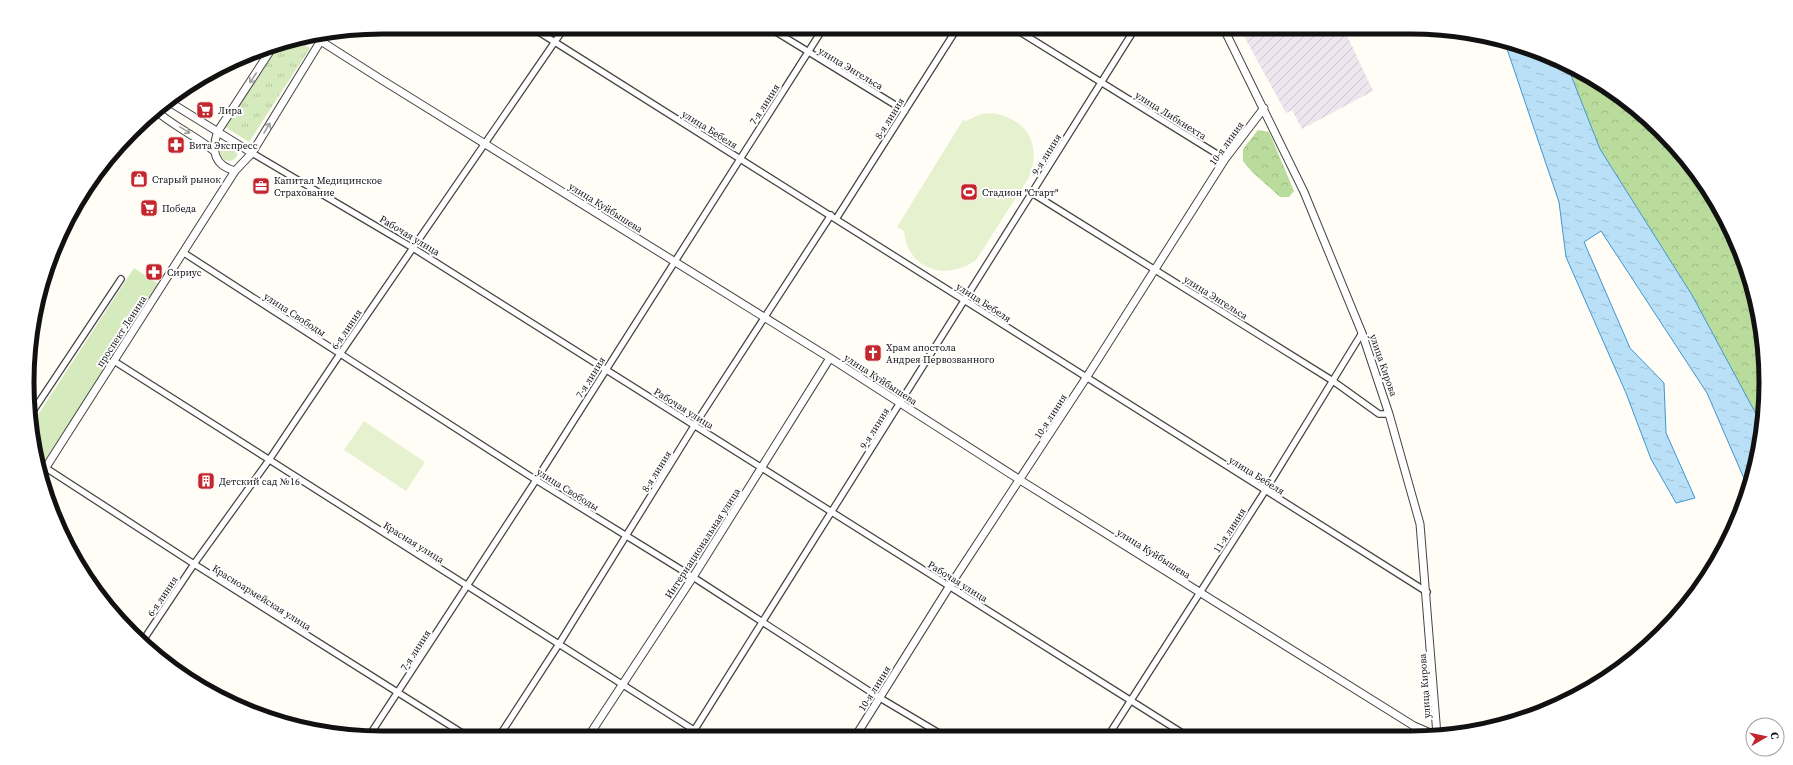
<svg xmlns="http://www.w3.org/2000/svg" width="1793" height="765" font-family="'Source Serif 4',serif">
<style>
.industrial{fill:url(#industrial-furrows)}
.grass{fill:#d5ebbd}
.forest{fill:url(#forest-crowns)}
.park{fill:url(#park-tufts)}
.pitch{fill:#e6f2cf}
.water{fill:url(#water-ripples);stroke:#3f96cf}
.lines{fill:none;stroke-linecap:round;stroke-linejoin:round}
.minor-casing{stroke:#444;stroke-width:8}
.tertiary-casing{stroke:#444;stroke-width:9}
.minor{stroke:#fff;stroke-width:5.5}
.tertiary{stroke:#fff;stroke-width:7}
.oneway{stroke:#a0a0a0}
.labels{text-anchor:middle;stroke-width:4;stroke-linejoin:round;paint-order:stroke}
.street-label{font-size:10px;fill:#111;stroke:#fff}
.poi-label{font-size:10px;fill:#111;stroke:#fff;text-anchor:start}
.rim{fill:none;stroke:#111;stroke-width:5}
</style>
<defs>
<pattern id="industrial-furrows" width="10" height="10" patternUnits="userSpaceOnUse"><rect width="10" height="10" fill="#eee6ef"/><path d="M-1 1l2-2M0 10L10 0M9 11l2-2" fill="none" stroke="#cbc4cc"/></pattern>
<pattern id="forest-crowns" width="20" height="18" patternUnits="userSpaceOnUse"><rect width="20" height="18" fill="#b9dc9c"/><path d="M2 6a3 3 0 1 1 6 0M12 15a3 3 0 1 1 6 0" fill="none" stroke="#9ebc85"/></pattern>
<pattern id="park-tufts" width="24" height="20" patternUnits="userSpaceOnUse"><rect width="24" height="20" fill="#d5ebbd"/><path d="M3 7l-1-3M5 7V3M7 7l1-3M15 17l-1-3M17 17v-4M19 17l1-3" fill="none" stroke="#b6c8a1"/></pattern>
<pattern id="water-ripples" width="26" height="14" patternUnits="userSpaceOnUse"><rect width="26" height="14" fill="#b9e0f7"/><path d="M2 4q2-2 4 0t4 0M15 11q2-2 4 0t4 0" fill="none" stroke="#9ebfd3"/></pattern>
</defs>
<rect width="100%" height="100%" fill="#fffdf5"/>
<path class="industrial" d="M1239 27H1343L1373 91 1302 129 1292 110 1286 113Z"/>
<path class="grass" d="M220 152a9 9 0 1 1 18 0a9 9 0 1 1-18 0Z
M134 268 160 285 39 469 30 427Z"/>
<path class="forest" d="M1567 65 1588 75 1645 115 1693 166 1729 225 1754 291 1765 359 1763 420 1757 416 1694 299 1600 149Z
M1258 130 1269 132 1294 191 1289 197H1280L1252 172 1243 161V149Z"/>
<path class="park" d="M299 41 310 48 249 142 225 127 278 44Z"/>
<path class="pitch" d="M993 113C1028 119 1043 147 1028 179L976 260C947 281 908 271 904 231L897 227 963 120 966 121 981 114Z
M364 421 425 462 406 491 344 450Z"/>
<path class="water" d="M1505 43 1525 46 1567 65 1600 149 1692 295 1763 427 1749 490 1707 393 1601 231 1584 242 1630 348 1664 383 1666 433 1695 498 1676 503 1651 459 1626 393 1566 257 1559 202Z"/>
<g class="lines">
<defs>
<path id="minor" d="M531 27 1427 592
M768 27 905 111
M1012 27 1225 159
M252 153 413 248 1187 736
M1032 193 1333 381 1379 414H1389
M836 219 958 27
M184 253 536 480 693 577 880 698 944 736
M114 361 705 737
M31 414 121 279
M46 468 194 564 470 738
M142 642 194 564 269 460 340 354 565 27
M369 736 536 480 824 27
M1108 736 1265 491 1362 333
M690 737 1136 27
M498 738 559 644 694 426 831 215"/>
<path id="tertiary" d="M1223 27 1304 192 1362 333 1389 414 1420 524 1437 735
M316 38 382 80 830 358 1020 480 1414 726 1435 735
M168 101 252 153
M155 110C173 126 196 136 214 151
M235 171C214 165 211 151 218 131L274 45
M41 475 235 171 252 153 323 37
M588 737 693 577 830 358
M855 737 949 587 1086 378 1225 159 1264 108"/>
</defs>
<use href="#minor" class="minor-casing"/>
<use href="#tertiary" class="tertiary-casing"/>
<use href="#minor" class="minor"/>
<use href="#tertiary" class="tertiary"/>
</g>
<defs><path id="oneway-shaft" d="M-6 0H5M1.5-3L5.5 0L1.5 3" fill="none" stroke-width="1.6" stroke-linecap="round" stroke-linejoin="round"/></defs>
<g class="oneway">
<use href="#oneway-shaft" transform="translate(253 78) rotate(123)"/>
<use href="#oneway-shaft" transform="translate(267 128) rotate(-59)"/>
<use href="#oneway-shaft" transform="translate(185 130) rotate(31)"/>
</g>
<defs>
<symbol id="supermarket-square" viewBox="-11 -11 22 22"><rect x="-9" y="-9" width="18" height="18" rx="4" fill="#c4262e" stroke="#fff"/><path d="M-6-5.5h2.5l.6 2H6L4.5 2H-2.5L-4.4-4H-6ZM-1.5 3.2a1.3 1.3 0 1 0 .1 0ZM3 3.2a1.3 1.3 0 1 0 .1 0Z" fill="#fff"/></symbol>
<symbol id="pharmacy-square" viewBox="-11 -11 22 22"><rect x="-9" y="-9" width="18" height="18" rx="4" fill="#c4262e" stroke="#fff"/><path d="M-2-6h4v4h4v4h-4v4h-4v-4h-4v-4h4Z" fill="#fff"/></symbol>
<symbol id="shop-square" viewBox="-11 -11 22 22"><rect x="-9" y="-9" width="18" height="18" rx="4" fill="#c4262e" stroke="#fff"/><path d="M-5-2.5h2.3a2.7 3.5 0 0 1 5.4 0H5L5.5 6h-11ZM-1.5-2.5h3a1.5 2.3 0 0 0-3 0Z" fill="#fff"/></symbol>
<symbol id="office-square" viewBox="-11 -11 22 22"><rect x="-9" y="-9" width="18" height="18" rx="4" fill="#c4262e" stroke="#fff"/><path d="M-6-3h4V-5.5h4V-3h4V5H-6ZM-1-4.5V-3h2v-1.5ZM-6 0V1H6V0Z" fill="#fff"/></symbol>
<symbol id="stadium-square" viewBox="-11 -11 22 22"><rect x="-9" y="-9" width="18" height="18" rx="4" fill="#c4262e" stroke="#fff"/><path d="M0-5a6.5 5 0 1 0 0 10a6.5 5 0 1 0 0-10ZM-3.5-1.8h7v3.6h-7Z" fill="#fff"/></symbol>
<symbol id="church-square" viewBox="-11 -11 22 22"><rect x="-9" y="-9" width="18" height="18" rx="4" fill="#c4262e" stroke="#fff"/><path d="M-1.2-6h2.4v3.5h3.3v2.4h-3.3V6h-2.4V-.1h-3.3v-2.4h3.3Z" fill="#fff"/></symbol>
<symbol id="building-square" viewBox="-11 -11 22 22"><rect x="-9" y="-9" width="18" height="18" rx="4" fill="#c4262e" stroke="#fff"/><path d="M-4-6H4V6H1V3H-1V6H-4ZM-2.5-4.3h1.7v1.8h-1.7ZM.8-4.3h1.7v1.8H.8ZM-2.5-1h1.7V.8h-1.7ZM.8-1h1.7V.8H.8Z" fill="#fff"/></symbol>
</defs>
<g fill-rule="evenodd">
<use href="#supermarket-square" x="195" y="100" width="20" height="20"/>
<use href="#pharmacy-square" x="166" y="135" width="20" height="20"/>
<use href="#shop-square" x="129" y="169" width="20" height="20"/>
<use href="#office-square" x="251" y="176" width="20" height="20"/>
<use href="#stadium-square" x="959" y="182" width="20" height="20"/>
<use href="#supermarket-square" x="139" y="198" width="20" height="20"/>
<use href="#pharmacy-square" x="144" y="262" width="20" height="20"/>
<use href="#church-square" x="863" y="343" width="20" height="20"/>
<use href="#building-square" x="196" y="471" width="20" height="20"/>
</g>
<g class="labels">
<g class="street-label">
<text transform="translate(851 68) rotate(31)" y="4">улица Энгельса</text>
<text transform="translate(764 104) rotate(-57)" y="4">7-я линия</text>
<text transform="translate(1171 115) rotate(32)" y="4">улица Либкнехта</text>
<text transform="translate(889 118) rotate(-58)" y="4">8-я линия</text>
<text transform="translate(710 129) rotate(32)" y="4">улица Бебеля</text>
<text transform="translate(1226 143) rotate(-54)" y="4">10-я линия</text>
<text transform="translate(1046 154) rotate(-58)" y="4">9-я линия</text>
<text transform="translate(606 207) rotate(32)" y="4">улица Куйбышева</text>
<text transform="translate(410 235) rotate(31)" y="4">Рабочая улица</text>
<text transform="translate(1216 297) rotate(32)" y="4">улица Энгельса</text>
<text transform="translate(984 302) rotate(33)" y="4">улица Бебеля</text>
<text transform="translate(295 314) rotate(33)" y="4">улица Свободы</text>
<text transform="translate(346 329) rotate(-56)" y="4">6-я линия</text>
<text transform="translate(121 331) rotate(-57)" y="4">проспект Ленина</text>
<text transform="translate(1384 365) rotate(71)" y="4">улица Кирова</text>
<text transform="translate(590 377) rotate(-58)" y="4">7-я линия</text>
<text transform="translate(881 379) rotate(33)" y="4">улица Куйбышева</text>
<text transform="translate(684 408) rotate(32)" y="4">Рабочая улица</text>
<text transform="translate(1050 416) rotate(-57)" y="4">10-я линия</text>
<text transform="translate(874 428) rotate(-58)" y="4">9-я линия</text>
<text transform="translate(656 471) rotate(-58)" y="4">8-я линия</text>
<text transform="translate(1257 475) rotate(32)" y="4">улица Бебеля</text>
<text transform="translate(568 489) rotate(32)" y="4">улица Свободы</text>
<text transform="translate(1229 530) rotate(-57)" y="4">11-я линия</text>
<text transform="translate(414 542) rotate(32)" y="4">Красная улица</text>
<text transform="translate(702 543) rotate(-57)" y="4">Интернациональная улица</text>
<text transform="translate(1154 553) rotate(32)" y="4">улица Куйбышева</text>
<text transform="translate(958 581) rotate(32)" y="4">Рабочая улица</text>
<text transform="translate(162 596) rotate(-56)" y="4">6-я линия</text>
<text transform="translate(262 597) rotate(32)" y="4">Красноармейская улица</text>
<text transform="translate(415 650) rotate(-57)" y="4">7-я линия</text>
<text transform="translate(1424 686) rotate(-94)" y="4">улица Кирова</text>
<text transform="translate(874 688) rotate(-58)" y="4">10-я линия</text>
</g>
<g class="poi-label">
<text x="218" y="114">Лира</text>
<text x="189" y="149">Вита Экспресс</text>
<text x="152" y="183">Старый рынок</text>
<text x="274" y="184">Капитал Медицинское<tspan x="274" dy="12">Страхование</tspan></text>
<text x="982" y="196">Стадион "Старт"</text>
<text x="162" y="212">Победа</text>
<text x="167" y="276">Сириус</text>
<text x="886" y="351">Храм апостола<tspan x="886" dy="12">Андрея Первозванного</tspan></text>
<text x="219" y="485">Детский сад №16</text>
</g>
</g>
<path d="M0 0H1793V765H0ZM382 34H1411A348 348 0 0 1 1759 382V383A348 348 0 0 1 1411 731H382A348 348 0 0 1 34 383V382A348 348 0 0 1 382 34Z" fill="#fff" fill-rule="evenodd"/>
<path class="rim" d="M382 34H1411A348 348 0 0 1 1759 382V383A348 348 0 0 1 1411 731H382A348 348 0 0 1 34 383V382A348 348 0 0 1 382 34Z"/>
<g transform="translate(1765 737) rotate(81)"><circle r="19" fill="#ffffff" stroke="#a0a0a0"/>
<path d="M0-3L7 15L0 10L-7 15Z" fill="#c4262e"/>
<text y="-6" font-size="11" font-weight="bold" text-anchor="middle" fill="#111111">С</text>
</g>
</svg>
